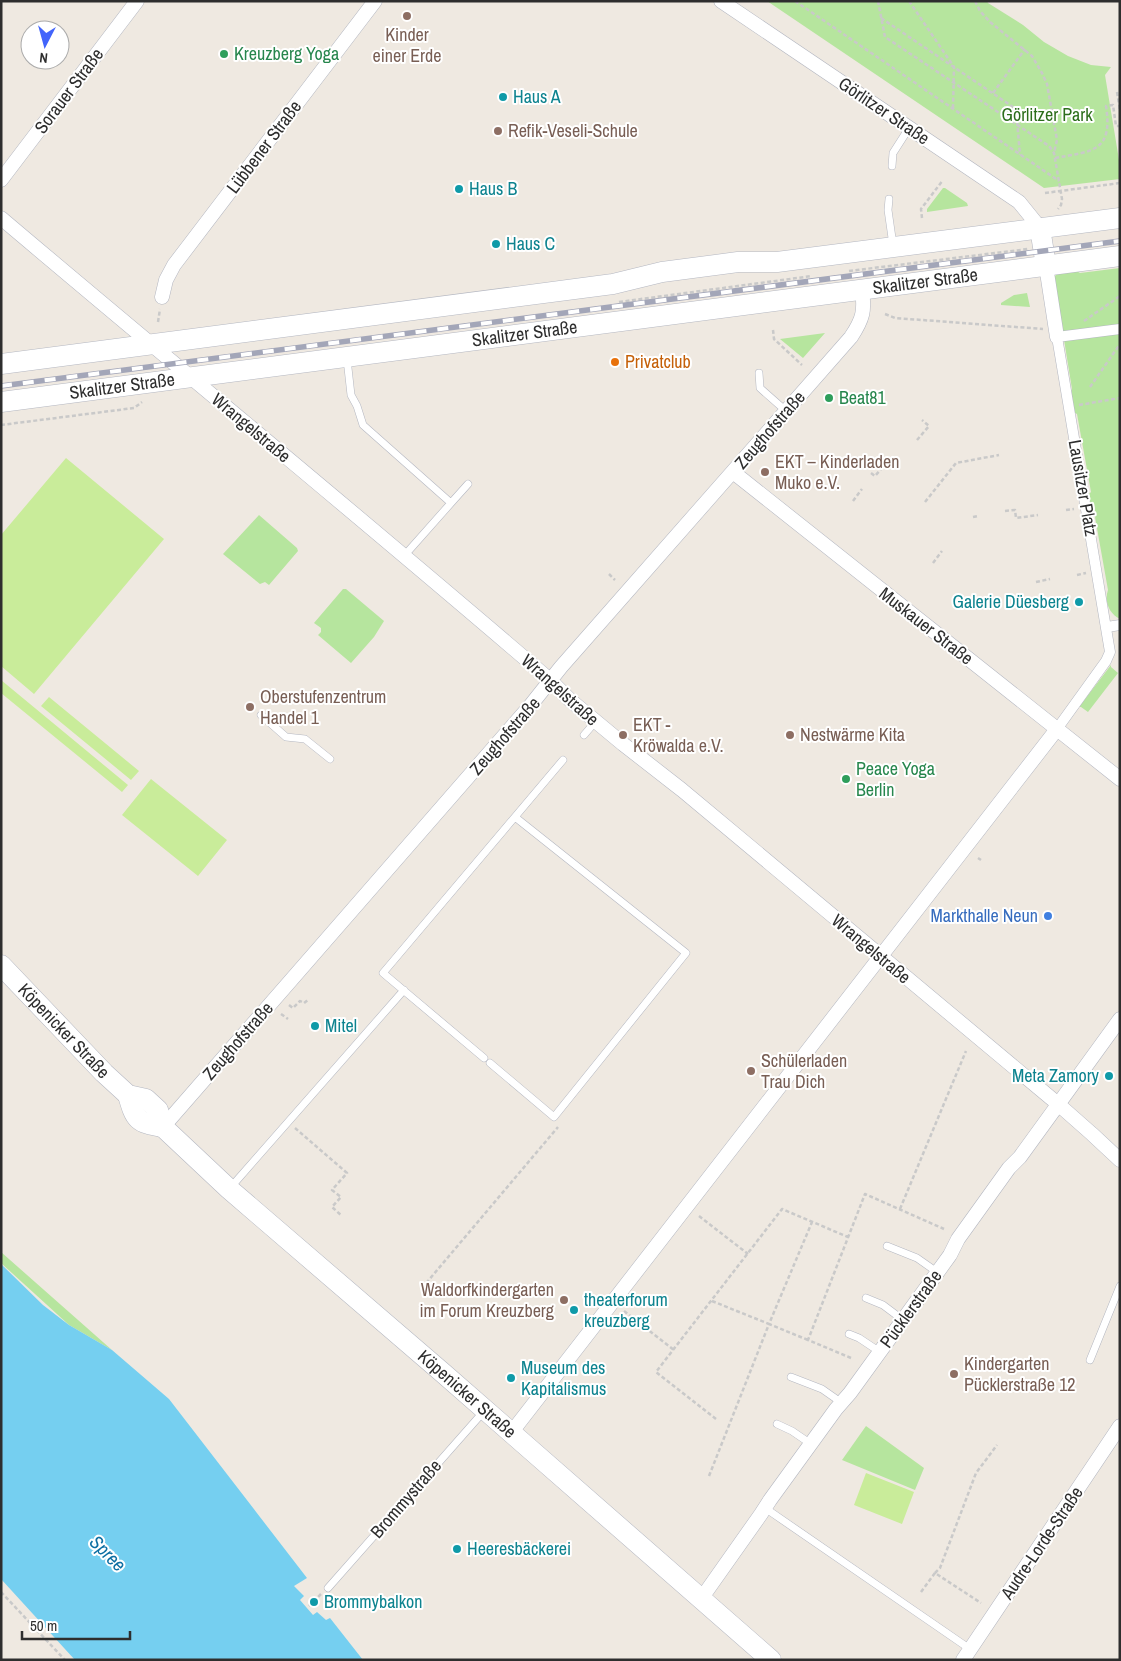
<svg xmlns="http://www.w3.org/2000/svg" width="1121" height="1661" font-family="'Archivo Narrow',sans-serif">
<style>
.green{fill:#b6e59e}
.pitch{fill:#c9ec9a}
.water{fill:#75cff0}
.lines{fill:none;stroke-linecap:round;stroke-linejoin:round}
.service-casing{stroke:#b4b7c1;stroke-width:8}
.pedestrian-casing{stroke:#b4b7c1;stroke-width:11}
.minor-casing{stroke:#b4b7c1;stroke-width:15}
.secondary-casing{stroke:#b4b7c1;stroke-width:21}
.path{stroke:#c9c9c9;stroke-width:2.5;stroke-dasharray:4 2.5;stroke-linecap:butt}
.service{stroke:#fff;stroke-width:7}
.pedestrian{stroke:#fff;stroke-width:10}
.minor{stroke:#fff;stroke-width:14}
.secondary{stroke:#fff;stroke-width:20}
.rail-casing{stroke:#a3a6b8;stroke-width:5.5}
.rail{stroke:#fff;stroke-width:4;stroke-dasharray:11;stroke-linecap:butt}
.education-dot{fill:#8d6e63;stroke:#fff;stroke-width:2}
.leisure-dot{fill:#2e9e5b;stroke:#fff;stroke-width:2}
.culture-dot{fill:#0f9aa8;stroke:#fff;stroke-width:2}
.food-dot{fill:#e8710a;stroke:#fff;stroke-width:2}
.shop-dot{fill:#3f7fe0;stroke:#fff;stroke-width:2}
.labels{text-anchor:middle;stroke-width:4;stroke-linejoin:round;paint-order:stroke}
.education-label{font-size:18px;fill:#785e54;stroke:#fff;text-anchor:start}
.leisure-label{font-size:18px;fill:#27864d;stroke:#fff;text-anchor:start}
.street-label{font-size:18px;fill:#2e2e2e;stroke:#fff}
.culture-label{font-size:18px;fill:#0d838f;stroke:#fff;text-anchor:start}
.park-label{font-size:18px;fill:#2c6e1b;stroke:#fff}
.food-label{font-size:18px;fill:#c56008;stroke:#fff;text-anchor:start}
.shop-label{font-size:18px;fill:#366cbe;stroke:#fff;text-anchor:end}
.water-label{font-size:19px;font-style:italic;fill:#0d6fa3;stroke:#fff}
</style>
<rect width="100%" height="100%" fill="#efe9e1"/>
<path class="green" d="M767 1H987L988 3 1023 25 1044 42 1068 56 1091 65 1111 67 1105 75 1120 166V179L1044 188Z
M943 188H945L967 203 968 206 927 212V209Z
M1120 268V619C1109 614 1104 601 1108 590L1095 517 1092 515 1089 494 1091 492 1077 414 1075 413 1071 392 1072 389 1054 278 1057 273 1073 269 1080 273Z
M1027 293 1030 307 1001 305V303L1014 295Z
M825 333 803 358 780 339Z
M259 515 297 548 298 551 269 585 265 582 260 584 223 554Z
M343 589H346L384 621 374 637 351 663 318 635 321 632V628L314 623Z
M1111 665V667L1118 673 1088 712 1081 707H1079Z
M1 1252 112 1350 69 1325 1 1263Z
M866 1426 924 1468 915 1490 842 1460Z"/>
<path class="pitch" d="M66 458 164 539 34 694 1 666V535Z
M1 680 128 785 122 792 1 693Z
M49 697 139 771 131 780 41 706Z
M151 779 227 840 198 876 122 815Z
M866 1473 914 1492 902 1524 854 1505Z"/>
<path class="water" d="M1 1264 43 1305 69 1325 112 1350 169 1399 307 1578 294 1586 304 1596 300 1600 313 1615 317 1612 326 1620 330 1618 363 1660H75L1 1579Z"/>
<g class="lines">
<defs>
<path id="service" d="M892 166 893 153 909 128
M889 199 888 210 893 245
M347 359 351 395 357 406 363 425 451 503 404 556
M759 373 760 388 786 411
M451 503 468 484
M261 715 286 737 305 739 330 759
M584 735 596 721
M484 1058 383 973 563 760
M490 1063 554 1117 686 953 515 817
M231 1187 404 990
M887 1246 917 1258 937 1272
M866 1298 883 1305 903 1320
M849 1334 859 1338 880 1352
M1090 1360 1120 1286
M791 1377 822 1389 842 1403
M777 1424 792 1431 811 1444
M765 1508 970 1649
M328 1588 485 1410"/>
<path id="pedestrian" d="M1107 627 1120 625
M1057 729 1106 661 1110 652 1057 337 1120 329"/>
<path id="minor" d="M721 1 1019 202 1040 228
M1 180 137 1
M1 218C184 373 369 524 550 680L570 700 623 744 682 790 1058 1104 1092 1134 1120 1160
M1046 266 1057 337
M162 297 166 280 174 265 375 1
M733 472 1120 779
M163 1127 530 706 561 667 851 337C863 319 865 311 862 289
M511 1433 1057 729
M701 1599 761 1514 770 1500 836 1409 850 1393 950 1255 958 1239 1009 1168 1020 1157 1120 1019
M963 1660 1120 1426"/>
<g id="secondary">
<path d="M1040 228 1046 266"/>
<path d="M1 364 613 284 662 272 738 262H777L1120 218"/>
<path id="s1" d="M1 402 1120 256"/>
<path id="s2" d="M1 965 104 1073 128 1095 146 1099 158 1110 163 1127 229 1189 443 1373 771 1660"/>
<path d="M128 1095C135 1120 137 1123 163 1127"/>
</g>
</defs>
<use href="#service" class="service-casing"/>
<use href="#pedestrian" class="pedestrian-casing"/>
<use href="#minor" class="minor-casing"/>
<use href="#secondary" class="secondary-casing"/>
<path class="path" d="M795 1 1059 181
M878 1 885 37 1049 146 1054 153 1062 199 1061 205 1058 209
M909 1 954 67 953 109
M975 1 980 11 990 22 1032 56 1042 73 1047 84 1057 140 1054 153
M881 18 1016 109 1020 155
M1117 92 1120 110
M993 93 1025 49
M1055 158C1093 151 1113 152 1106 106L1113 105 1116 126H1120
M1045 193 1120 183
M922 218 921 209 943 180
M849 271 1028 249
M619 302 812 276
M885 314 895 318 1043 329
M1084 321 1120 296
M158 322 160 309
M773 330 774 339 802 365
M1090 387 1120 344
M1079 405 1120 398
M1 425 134 408 142 402
M917 440 929 426 922 420
M871 473 875 476 889 460
M853 501 862 489
M925 502 956 463 999 455
M1066 510 1074 509
M1005 511 1015 510 1016 518 1038 515
M973 517 978 516
M1119 555 1120 554
M933 563 942 551
M609 574 615 580
M1077 575 1086 573
M1036 582 1050 579
M978 858 981 860
M289 1005 293 1008 300 1001 304 1003 309 999
M281 1014 288 1019
M295 1128 347 1173 332 1190 341 1197 332 1207 342 1216
M900 1209 966 1051
M699 1216 748 1254
M422 1288 558 1127
M712 1301 769 1324 812 1222
M624 1311 674 1350
M851 1358 808 1340 865 1194 944 1229
M716 1419 656 1372 782 1209 848 1237
M709 1476 769 1324 808 1340
M935 1573 940 1568 976 1473 997 1445
M1 1592 65 1660
M921 1592 935 1573 981 1603
M309 1606 321 1594"/>
<use href="#service" class="service"/>
<use href="#pedestrian" class="pedestrian"/>
<use href="#minor" class="minor"/>
<use href="#secondary" class="secondary"/>
<defs>
<path id="rail" d="M1 386 1120 241"/>
</defs>
<use href="#rail" class="rail-casing"/>
<use href="#rail" class="rail"/>
</g>
<g class="education-dot">
<circle cx="407" cy="16" r="5"/>
<circle cx="498" cy="131" r="5"/>
<circle cx="765" cy="472" r="5"/>
<circle cx="250" cy="707" r="5"/>
<circle cx="623" cy="735" r="5"/>
<circle cx="790" cy="735" r="5"/>
<circle cx="751" cy="1071" r="5"/>
<circle cx="564" cy="1300" r="5"/>
<circle cx="954" cy="1374" r="5"/>
</g>
<g class="leisure-dot">
<circle cx="224" cy="54" r="5"/>
<circle cx="829" cy="398" r="5"/>
<circle cx="846" cy="779" r="5"/>
</g>
<g class="culture-dot">
<circle cx="503" cy="97" r="5"/>
<circle cx="459" cy="189" r="5"/>
<circle cx="496" cy="244" r="5"/>
<circle cx="1079" cy="602" r="5"/>
<circle cx="315" cy="1026" r="5"/>
<circle cx="1109" cy="1076" r="5"/>
<circle cx="574" cy="1310" r="5"/>
<circle cx="511" cy="1378" r="5"/>
<circle cx="457" cy="1549" r="5"/>
<circle cx="314" cy="1602" r="5"/>
</g>
<circle class="food-dot" cx="615" cy="362" r="5"/>
<circle class="shop-dot" cx="1048" cy="916" r="5"/>
<g class="labels">
<g class="education-label">
<text x="407" y="41" text-anchor="middle">Kinder<tspan x="407" dy="21">einer Erde</tspan></text>
<text x="508" y="137">Refik-Veseli-Schule</text>
<text x="775" y="468">EKT – Kinderladen<tspan x="775" dy="21">Muko e.V.</tspan></text>
<text x="260" y="703">Oberstufenzentrum<tspan x="260" dy="21">Handel 1</tspan></text>
<text x="633" y="731">EKT -<tspan x="633" dy="21">Kröwalda e.V.</tspan></text>
<text x="800" y="741">Nestwärme Kita</text>
<text x="761" y="1067">Schülerladen<tspan x="761" dy="21">Trau Dich</tspan></text>
<text x="554" y="1296" text-anchor="end">Waldorfkindergarten<tspan x="554" dy="21">im Forum Kreuzberg</tspan></text>
<text x="964" y="1370">Kindergarten<tspan x="964" dy="21">Pücklerstraße 12</tspan></text>
</g>
<g class="leisure-label">
<text x="234" y="60">Kreuzberg Yoga</text>
<text x="839" y="404">Beat81</text>
<text x="856" y="775">Peace Yoga<tspan x="856" dy="21">Berlin</tspan></text>
</g>
<g class="street-label">
<text transform="translate(69 91) rotate(-53)" y="6">Sorauer Straße</text>
<text transform="translate(884 111) rotate(34)" y="6">Görlitzer Straße</text>
<text transform="translate(264 147) rotate(-53)" y="6">Lübbener Straße</text>
<text dy="6" stroke="none"><textPath href="#s1" startOffset="932">Skalitzer Straße</textPath></text>
<text dy="6" stroke="none"><textPath href="#s1" startOffset="528">Skalitzer Straße</textPath></text>
<text dy="6" stroke="none"><textPath href="#s1" startOffset="122">Skalitzer Straße</textPath></text>
<text transform="translate(251 428) rotate(40)" y="6">Wrangelstraße</text>
<text transform="translate(770 430) rotate(-49)" y="6">Zeughofstraße</text>
<text transform="translate(1083 488) rotate(80)" y="6">Lausitzer Platz</text>
<text transform="translate(926 626) rotate(38)" y="6">Muskauer Straße</text>
<text transform="translate(560 690) rotate(42)" y="6">Wrangelstraße</text>
<text transform="translate(505 736) rotate(-49)" y="6">Zeughofstraße</text>
<text transform="translate(871 949) rotate(40)" y="6">Wrangelstraße</text>
<text dy="6" stroke="none"><textPath href="#s2" startOffset="91">Köpenicker Straße</textPath></text>
<text transform="translate(238 1041) rotate(-49)" y="6">Zeughofstraße</text>
<text transform="translate(911 1309) rotate(-54)" y="6">Pücklerstraße</text>
<text dy="6" stroke="none"><textPath href="#s2" startOffset="639">Köpenicker Straße</textPath></text>
<text transform="translate(406 1499) rotate(-49)" y="6">Brommystraße</text>
<text transform="translate(1042 1543) rotate(-56)" y="6">Audre-Lorde-Straße</text>
</g>
<g class="culture-label">
<text x="513" y="103">Haus A</text>
<text x="469" y="195">Haus B</text>
<text x="506" y="250">Haus C</text>
<text x="1069" y="608" text-anchor="end">Galerie Düesberg</text>
<text x="325" y="1032">Mitel</text>
<text x="1099" y="1082" text-anchor="end">Meta Zamory</text>
<text x="584" y="1306">theaterforum<tspan x="584" dy="21">kreuzberg</tspan></text>
<text x="521" y="1374">Museum des<tspan x="521" dy="21">Kapitalismus</tspan></text>
<text x="467" y="1555">Heeresbäckerei</text>
<text x="324" y="1608">Brommybalkon</text>
</g>
<g class="park-label">
<text x="1047" y="121">Görlitzer Park</text>
</g>
<g class="food-label">
<text x="625" y="368">Privatclub</text>
</g>
<g class="shop-label">
<text x="1038" y="922">Markthalle Neun</text>
</g>
<g class="water-label">
<text transform="translate(108 1553) rotate(45)" y="7">Spree</text>
</g>
</g>
<rect width="1121" height="1661" fill="none" stroke="#2e2e2e" stroke-width="5"/>
<g transform="translate(45 45) rotate(186)"><circle r="24" fill="#ffffff" stroke="#ababab"/>
<path d="M0-4L9 19L0 12L-9 19Z" fill="#4264fb"/>
<text y="-8" font-size="14" font-weight="bold" text-anchor="middle" fill="#2e2e2e">N</text>
</g>
<path d="M22 1631v8h108v-8" fill="none" stroke="#2e2e2e" stroke-width="2.5"/>
<text x="30" y="1631" font-size="15" fill="#2e2e2e" stroke="#ffffff" stroke-width="4" paint-order="stroke">50 m</text>
</svg>
